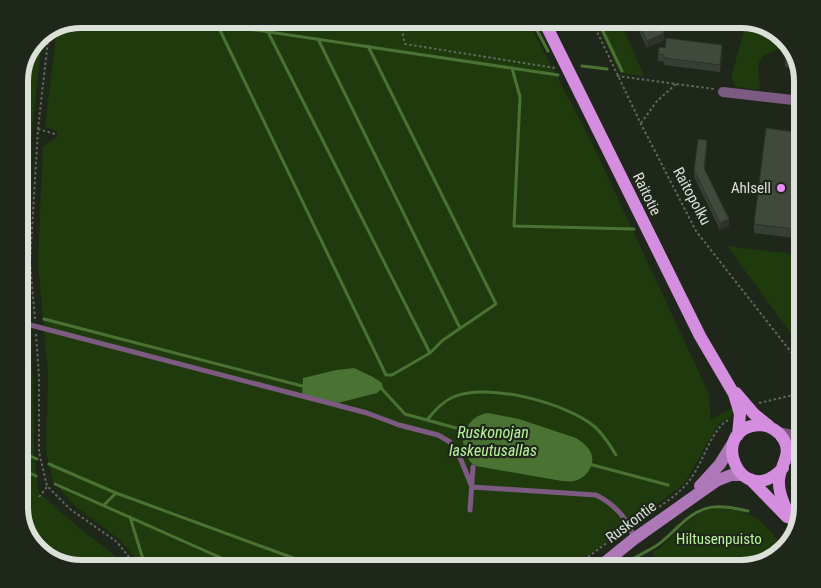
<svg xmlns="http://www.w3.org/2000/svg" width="821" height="588" font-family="'Roboto Condensed',sans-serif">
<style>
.green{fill:#1f3b0d;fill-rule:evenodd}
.water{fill:#4a7233}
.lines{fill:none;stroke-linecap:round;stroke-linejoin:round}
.stream{stroke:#4a7233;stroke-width:3}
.path{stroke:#61685d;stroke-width:2;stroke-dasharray:2.5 2.5;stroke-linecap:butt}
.service{stroke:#7c5a81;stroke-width:5}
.minor{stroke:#7c5a81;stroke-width:10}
.tertiary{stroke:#7c5a81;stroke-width:12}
.secondary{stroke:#ae77b7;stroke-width:12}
.primary{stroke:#d58de0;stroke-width:12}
.wall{fill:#373f34}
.shaded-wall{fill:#2d332a}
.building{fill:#40493c;stroke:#2d332a}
.poi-dot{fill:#ec8cfb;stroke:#1f271b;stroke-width:2}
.labels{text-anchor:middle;stroke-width:4.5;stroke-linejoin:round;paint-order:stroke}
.poi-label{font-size:15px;fill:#dbe1d9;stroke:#1f271b;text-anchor:end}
.street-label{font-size:15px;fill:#dbe1d9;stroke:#1f271b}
.park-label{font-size:15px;fill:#b9f49a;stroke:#1f271b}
.water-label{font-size:16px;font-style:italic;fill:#b8f399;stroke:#1f271b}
.rim{fill:none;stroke:#dbe1d9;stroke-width:6}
</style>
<rect width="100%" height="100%" fill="#1f271b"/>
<path class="green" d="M81 19H527L593 145 709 394 711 420 734 407 736 413 720 423 716 428 684 484 570 569H143L135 557 120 540 74 505 53 481 46 452 48 376 38 262 43 147 57 137V131L45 127 57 28ZM354 368 383 388 376 393 338 403 302 395 303 378 336 370ZM488 413 519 419 576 438 575 481H562L520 473Z
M595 19H619L644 76 620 73Z
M747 21 778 31 791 47 786 46 764 55 758 64 760 90 736 87 731 77Z
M43 33 32 129 21 264 33 378 34 452 38 492 66 517 114 555 124 569H81L43 557 19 511V76L40 34Z
M727 246 802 255V348Z
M714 508C749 508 766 521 784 550L768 563 740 569H660L654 558V551L659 549C676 533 690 514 714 508Z"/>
<path class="water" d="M354 368 373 377 382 383 383 388 377 393 338 403 302 395 303 378 336 370Z
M488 413 519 419 576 438C582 442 588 446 591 453 596 465 586 479 574 481 570 482 566 481 562 481L476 466C454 453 462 416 488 413Z"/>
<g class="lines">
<path class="stream" d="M181 19 558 75
M531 19 548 51
M597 19 622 71
M217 24 386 375H392L430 353 443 340 496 304 368 46
M268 32 430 353
M318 39 460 328
M582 66 607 69
M512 68 520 97 514 226 634 229
M19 96 22 71
M44 319 306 387
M380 387 405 414 467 431
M427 420C434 411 442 402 453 397 488 382 567 403 595 427 604 435 610 445 616 455
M19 451 37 459
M49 464 116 493 288 556 319 569
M589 464 668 485
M19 468 36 476
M55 484 246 569
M104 505 116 493
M130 517 146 569
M23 518 24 471
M616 569C628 560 643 554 656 546 665 540 672 532 680 525 703 503 719 504 748 511"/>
<path class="path" d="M401 19 400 23 405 44 555 68
M591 19 641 124 696 231 802 366
M617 76 714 89
M641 123 657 101 676 84
M38 129 55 134
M35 319 30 263 38 129 49 31
M36 334 39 376V452L47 486 70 509 117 542 138 569
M759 403 802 393
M39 497 47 487
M634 523C653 510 675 499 689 481 703 464 710 431 728 420
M572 569 624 530"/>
<path class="service" d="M19 322 367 413 399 425 438 435 450 442 461 460 472 487 596 495C614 504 628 519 634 538
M470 510 473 467"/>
<path class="minor" d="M723 92 802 101"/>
<path class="tertiary" d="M779 433 793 436 802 434
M787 459 802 447"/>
<path class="secondary" d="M700 486 720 464 733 443
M597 569 634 539 716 481 731 475H742"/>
<path class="primary" d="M543 19 700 336 734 394 740 414 738 435
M736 393 754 414 769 426
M783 468C741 513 706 428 759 425 769 425 779 431 784 440 792 455 780 465 779 480 778 496 788 513 796 526
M750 479 787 517"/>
</g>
<path class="wall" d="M633 19H657L664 40 647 48Z
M722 52 720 72 664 65V62L658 61V54Z
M796 53 802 81V86H800L801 74 797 69 785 67V60Z
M802 133V239L754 233V224Z
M707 147 705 169 729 226 720 230 694 177V170Z"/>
<path class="shaded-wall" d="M664 33V40L647 48V41Z
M722 45V52L720 72V65Z
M707 140V147L704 175V168Z
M729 219V226L720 230V223Z"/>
<path class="building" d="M636 19H657L664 33 647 41Z
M666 38 722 45 720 65 664 58V55L658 54 659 47 665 48Z
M787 47H791L796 53 798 64 797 62 785 60Z
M766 128 802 133V230L754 224Z
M698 139 707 140 704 168 729 219 720 223 694 170Z"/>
<circle class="poi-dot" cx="781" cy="188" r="5"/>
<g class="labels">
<g class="poi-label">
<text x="771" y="193">Ahlsell</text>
</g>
<g class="street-label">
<text transform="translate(647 194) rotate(64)" y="5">Raitotie</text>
<text transform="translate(692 196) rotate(62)" y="5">Raitopolku</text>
<text transform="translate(631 522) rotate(-37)" y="5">Ruskontie</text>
</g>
<g class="park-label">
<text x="719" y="544">Hiltusenpuisto</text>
</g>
<g class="water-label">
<text x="493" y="438">Ruskonojan<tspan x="493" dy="18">laskeutusallas</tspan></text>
</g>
</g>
<path d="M0 0H821V588H0ZM81 28H741A53 53 0 0 1 794 81V507A53 53 0 0 1 741 560H81A53 53 0 0 1 28 507V81A53 53 0 0 1 81 28Z" fill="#1f271b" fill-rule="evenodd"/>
<path class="rim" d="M81 28H741A53 53 0 0 1 794 81V507A53 53 0 0 1 741 560H81A53 53 0 0 1 28 507V81A53 53 0 0 1 81 28Z"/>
</svg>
